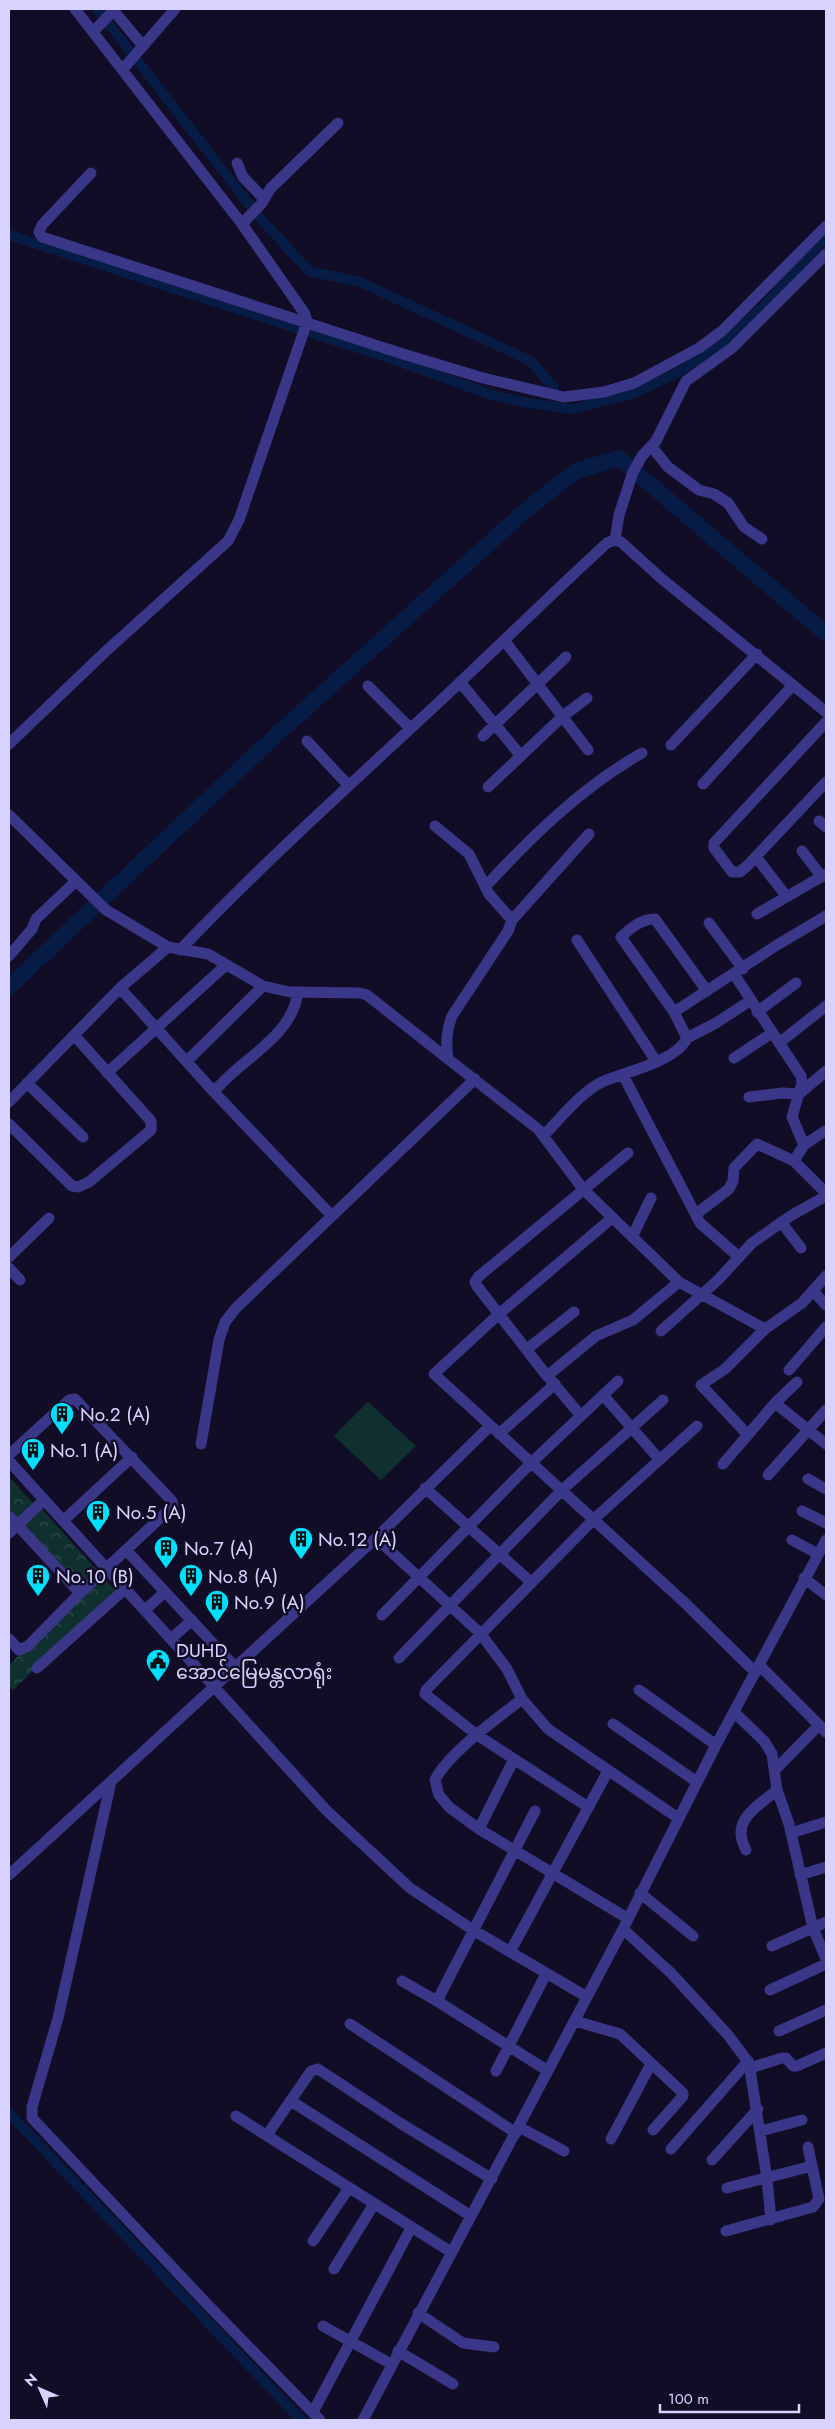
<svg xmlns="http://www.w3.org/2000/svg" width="835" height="2429" font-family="Jost,'Noto Sans Myanmar',sans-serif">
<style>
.park{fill:url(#park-crowns)}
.garden{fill:#103030}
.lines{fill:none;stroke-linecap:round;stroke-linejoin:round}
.canal{stroke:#071c45;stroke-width:10}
.river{stroke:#071c45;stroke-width:16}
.minor{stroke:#3a3688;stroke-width:11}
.labels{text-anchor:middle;stroke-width:5;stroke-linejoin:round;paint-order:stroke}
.poi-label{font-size:19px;fill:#d8d2ff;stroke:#120d26;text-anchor:start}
</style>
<defs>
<pattern id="park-crowns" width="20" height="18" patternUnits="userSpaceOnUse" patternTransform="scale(1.25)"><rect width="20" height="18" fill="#103030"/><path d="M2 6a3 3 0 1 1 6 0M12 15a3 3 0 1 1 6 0" fill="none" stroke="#324d4f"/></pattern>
</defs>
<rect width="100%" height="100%" fill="#120d26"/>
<path class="park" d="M9 1477 34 1504 18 1518 9 1508Z
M42 1509 96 1569 79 1585 24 1526Z
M102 1577 117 1591 13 1690 9 1686V1665Z"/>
<path class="garden" d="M368 1402 416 1446 381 1480 334 1436Z"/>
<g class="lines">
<path class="canal" d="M97 9 260 218 309 271 360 282 529 360 554 387
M9 235 392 359 492 395 528 403 573 409 632 394 675 374 717 347 764 306 826 236
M9 2113 301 2420"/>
<path class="river" d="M9 987 274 737 526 510 576 471 619 458 826 634"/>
<path class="minor" d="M114 11 143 46
M93 32 115 9
M123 69 175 9
M237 163 243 177 264 199
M91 173 42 225 39 232 42 237 403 354 483 378 564 397 604 392 634 383 699 348 722 331 826 226
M242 224 262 203 270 189 338 123
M652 447 668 467 699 490 714 494 728 503 744 527 762 539
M615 540 619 515 633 472 642 456 656 441 686 381 732 348 826 254
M504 640 588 750
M460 682 521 756
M368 686 410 728
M826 722 714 843V848L732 872H740L747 866 826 782
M483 736 566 657
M307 741 348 785
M9 744 105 652 228 541 239 520 307 322 305 314 242 224 75 9
M671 745 757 654
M703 784 793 685
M488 787 563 716 587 698
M9 815 106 910 168 947 208 954 263 986 290 992 360 993 367 995 448 1059
M819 821 826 827
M435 826 469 854 489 894 512 920
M589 834 512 920 508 931 452 1016C446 1031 446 1043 448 1059L538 1129 583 1189 679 1282 765 1329
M802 851 822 877
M756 857 787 897
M485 887C531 837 582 787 642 753
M757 914 826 874
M709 923 743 969
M577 940 656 1061
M180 950C262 864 350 785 437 704 494 651 549 596 607 543L615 540 621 542 662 579 826 712
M9 956 32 929 36 919 76 881
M734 974 801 1076 802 1083 792 1117 804 1145
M120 988 214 1092C241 1058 292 1038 298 992
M674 1012 777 945 826 916
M757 1012 796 983
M687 1038 716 1023 751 1000
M779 1043 826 1006
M734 1058 772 1033
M187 1061 263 986
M107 1073 226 965
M623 1075 700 1223 739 1257
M27 1083 83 1137
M214 1092 331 1215
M749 1097 782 1093 799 1094 826 1071
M9 1102 120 988 168 947
M9 1124 72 1186 78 1187 89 1182 151 1130V1121L74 1035
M544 1135C561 1118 580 1093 602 1082 624 1072 676 1062 687 1038L674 1012 621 937C631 928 641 919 655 919L707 991
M628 1153 478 1277 475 1282 477 1286 547 1376 596 1336 633 1320 679 1282
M794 1161 804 1145 825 1131
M696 1214 729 1189 733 1181 734 1168 757 1144 794 1161 826 1193
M612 1218 499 1314 434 1374 685 1603 755 1672
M781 1222 801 1248
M632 1237 651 1198
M9 1257 49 1218
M9 1268 20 1280
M814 1292 826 1305
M661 1331 718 1280 752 1243 792 1215 826 1196
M527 1349 574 1312
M789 1370 826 1327
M550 1379 581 1416
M603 1395 659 1459
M775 1403 826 1444
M499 1434 555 1384
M748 1435 701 1385 725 1369 765 1329 802 1303 826 1276
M201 1444 219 1340 225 1322 236 1308 475 1079
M9 1455 69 1400 75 1399 172 1501 173 1506 80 1593 28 1646 19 1650 9 1639
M9 1461 326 1810 410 1888 473 1930 587 1997
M723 1464 775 1403 797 1382
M768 1475 826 1410
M808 1479 826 1489
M425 1488 531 1582
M802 1511 826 1523
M9 1516 80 1593
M63 1521 132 1457
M9 1533 44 1500
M376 1538 480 1633 507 1669 522 1699 548 1729 678 1818
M792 1540 818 1554
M126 1550 236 1668
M804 1578 826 1595
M145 1610 165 1592
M382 1615 531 1463 618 1381
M171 1639 192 1620
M399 1658 562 1490 663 1400
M759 1665 826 1732
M37 1668 125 1589
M639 1690 716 1745
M522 1699C497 1719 449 1752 435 1780L439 1795 449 1807 479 1829 627 1918
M734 1712 764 1741 772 1754 777 1790 789 1824 813 1928 826 1959
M613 1724 697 1782
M776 1769 819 1725
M111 1782 58 2018 32 2107V2118L207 2304 320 2420
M588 1807 477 1735 425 1694 426 1690 594 1519 697 1426
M535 1811 437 2001 548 2071
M479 1829 514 1759
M791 1833 826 1822
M746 1850C730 1820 756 1808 777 1790
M9 1875 376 1538 490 1426
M800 1875 826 1867
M640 1893 693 1936
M623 1929 671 1973 728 2035 749 2063 767 2179 771 2220
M772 1946 826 1922
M510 1952 608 1771
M402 1981 437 2001
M770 1990 826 1964
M575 2021 620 2034 683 2093V2096L653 2130
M350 2024 516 2133
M779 2031 826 2010
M750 2068 782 2058H786L793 2066H797L826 2053
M496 2071 546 1974
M291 2101 471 2216
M236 2116 451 2252
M519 2127 564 2151
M761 2131 802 2120
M267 2135 311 2071 318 2069 400 2123 492 2179
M611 2139 651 2064
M671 2149 748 2061
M712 2160 758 2109
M727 2188 812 2166
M726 2231 813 2207 819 2199 808 2147
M313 2241 349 2188
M334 2269 374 2204
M418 2313 463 2343 494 2347
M323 2326 391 2364
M398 2351 453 2384
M313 2412 411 2228
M363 2420 623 1929 716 1745 826 1540"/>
</g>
<defs>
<symbol id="building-pin" viewBox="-11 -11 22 30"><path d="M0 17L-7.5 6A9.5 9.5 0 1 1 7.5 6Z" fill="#00dffd" stroke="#120d26"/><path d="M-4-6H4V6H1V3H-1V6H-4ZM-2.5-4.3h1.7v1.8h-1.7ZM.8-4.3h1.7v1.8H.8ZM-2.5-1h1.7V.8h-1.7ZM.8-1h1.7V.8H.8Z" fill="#111"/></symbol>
<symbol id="civic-pin" viewBox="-11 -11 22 30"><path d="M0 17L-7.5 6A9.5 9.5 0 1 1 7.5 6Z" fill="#00dffd" stroke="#120d26"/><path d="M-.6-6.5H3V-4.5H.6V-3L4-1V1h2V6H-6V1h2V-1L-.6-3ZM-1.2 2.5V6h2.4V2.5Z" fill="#111"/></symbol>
</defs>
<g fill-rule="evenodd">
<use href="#building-pin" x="48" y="1400" width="28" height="38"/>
<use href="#building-pin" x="19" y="1436" width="28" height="38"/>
<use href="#building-pin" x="84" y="1498" width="28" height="38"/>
<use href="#building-pin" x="287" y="1525" width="28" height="38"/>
<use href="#building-pin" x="152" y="1534" width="28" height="38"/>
<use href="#building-pin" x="24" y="1562" width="28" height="38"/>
<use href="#building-pin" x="177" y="1562" width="28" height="38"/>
<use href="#building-pin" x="203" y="1588" width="28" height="38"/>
<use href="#civic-pin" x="144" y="1647" width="28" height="38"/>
</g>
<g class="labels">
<g class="poi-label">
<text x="80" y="1421">No.2 (A)</text>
<text x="50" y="1457">No.1 (A)</text>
<text x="116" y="1519">No.5 (A)</text>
<text x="318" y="1546">No.12 (A)</text>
<text x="184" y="1555">No.7 (A)</text>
<text x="56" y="1583">No.10 (B)</text>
<text x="208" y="1583">No.8 (A)</text>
<text x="234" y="1609">No.9 (A)</text>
<text x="176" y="1657">DUHD<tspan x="176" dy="22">အောင်မြေမန္တလာရုံး</tspan></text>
</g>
</g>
<rect width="835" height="2429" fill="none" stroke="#d8d2ff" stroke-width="20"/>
<g transform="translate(40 2389) rotate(315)" stroke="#120d26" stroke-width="4" paint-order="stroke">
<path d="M0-4L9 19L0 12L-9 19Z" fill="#d8d2ff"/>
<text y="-8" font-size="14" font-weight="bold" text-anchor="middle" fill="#d8d2ff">N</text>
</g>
<path d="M660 2404v8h139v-8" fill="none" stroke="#d8d2ff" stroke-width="2.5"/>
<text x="668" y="2404" font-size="15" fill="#d8d2ff" stroke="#120d26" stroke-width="4" paint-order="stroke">100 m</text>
</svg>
